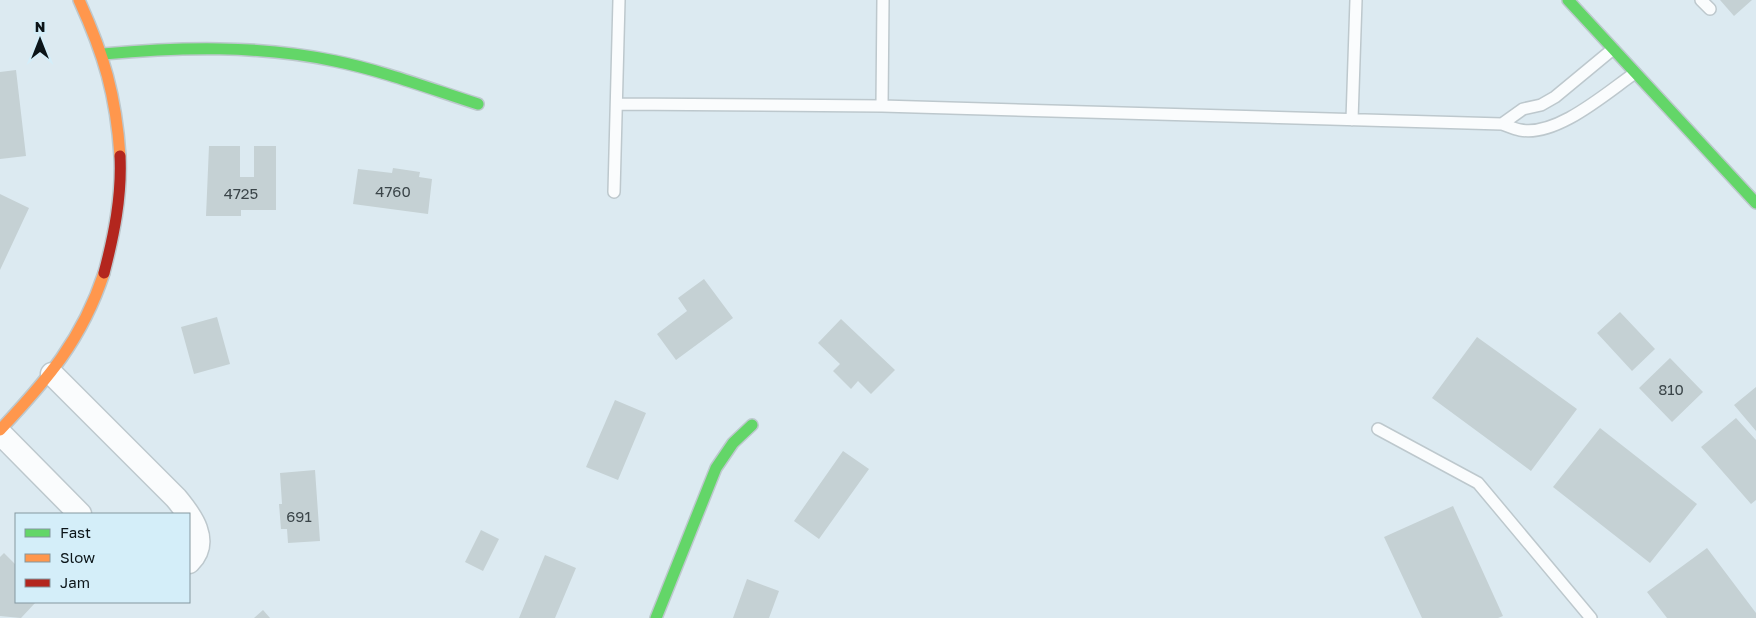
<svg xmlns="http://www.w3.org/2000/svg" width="1756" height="618" font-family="'Golos Text',sans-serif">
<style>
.building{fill:#c5d1d4}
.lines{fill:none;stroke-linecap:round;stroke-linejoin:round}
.lane-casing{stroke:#bdc8cd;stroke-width:14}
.street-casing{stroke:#bdc8cd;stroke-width:25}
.fast-casing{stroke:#bdc8cd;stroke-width:14}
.slow-casing{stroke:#bdc8cd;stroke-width:14}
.jam-casing{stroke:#bdc8cd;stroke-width:14}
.lane{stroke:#fafcfd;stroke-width:11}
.street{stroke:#fafcfd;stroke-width:22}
.fast{stroke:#63d668;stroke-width:11}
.slow{stroke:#ff974d;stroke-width:11}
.jam{stroke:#b3261e;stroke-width:11}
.labels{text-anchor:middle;stroke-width:5;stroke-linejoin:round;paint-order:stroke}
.number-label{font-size:15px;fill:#3b4549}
</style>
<rect width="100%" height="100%" fill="#dceaf1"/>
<path class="building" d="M1720 0H1752L1734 16Z
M16 70 26 156 0 159V72Z
M209 146H240V177H254V146H276V210H241V216H206Z
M393 168 420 172 419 177 432 179 428 214 353 204 358 169 392 173Z
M0 194 29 208 0 270Z
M704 279 733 318 676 360 657 334 687 311 678 298Z
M1620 312 1655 349 1632 371 1597 333Z
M217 317 230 364 194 374 181 327Z
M841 319 895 370 871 394 858 381 851 389 833 371 840 364 818 343Z
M1477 337 1577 409 1531 471 1432 398Z
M1670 358 1703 392 1672 422 1639 388Z
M1756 387V431L1734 405Z
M615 400 646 413 618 480 586 467Z
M1736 418 1756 440V500L1751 504 1701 447Z
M1600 428 1697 504 1650 563 1553 487Z
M843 451 869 469 819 539 794 521Z
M315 470 320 541 288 543 287 529H281L279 504H282L280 473Z
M1453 506 1503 616 1498 618H1422L1384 537Z
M481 530 499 539 483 571 465 562Z
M1707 548 1756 613V618H1667L1647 592Z
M4 553 16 565V602H36L21 618 0 616V557Z
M545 555 576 568 555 618H519Z
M747 579 779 591 769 618H733Z
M263 610 270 618H254Z"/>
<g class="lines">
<defs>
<path id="lane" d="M1701 0 1710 9
M617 104 882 106 1502 124C1508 126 1514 129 1520 130 1557 137 1606 93 1635 73
M882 106 883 0
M1352 120 1356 0
M1502 124 1523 109 1541 105 1555 97 1613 49
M614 192 619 0
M1378 429 1478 483 1591 618"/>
<path id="street" d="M52 374 176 498C191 516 210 541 189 562
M0 433 80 514"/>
<path id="fast" d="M1568 0 1756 203
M103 54C180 47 259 45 335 61 384 71 431 89 478 104
M656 618 716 468 733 443 752 425"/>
<path id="slow" d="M79 0C104 55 116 95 120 156
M0 430C47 380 82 340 104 273"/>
<path id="jam" d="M104 273C114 235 122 196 120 156"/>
</defs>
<use href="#lane" class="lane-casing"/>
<use href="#street" class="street-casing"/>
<use href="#fast" class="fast-casing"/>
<use href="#slow" class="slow-casing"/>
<use href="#jam" class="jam-casing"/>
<use href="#lane" class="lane"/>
<use href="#street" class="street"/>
<use href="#fast" class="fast"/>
<use href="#slow" class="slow"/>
<use href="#jam" class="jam"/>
</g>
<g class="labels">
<g class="number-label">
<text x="393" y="197">4760</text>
<text x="241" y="199">4725</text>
<text x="1671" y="395">810</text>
<text x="299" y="522">691</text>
</g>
</g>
<rect x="15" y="513" width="175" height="90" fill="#d4eef9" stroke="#84979f"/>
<rect x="25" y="529" width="25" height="8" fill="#63d668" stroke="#84979f"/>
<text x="60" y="538" font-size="15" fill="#0c1519">Fast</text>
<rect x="25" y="554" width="25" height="8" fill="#ff974d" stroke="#84979f"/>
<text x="60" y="563" font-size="15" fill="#0c1519">Slow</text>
<rect x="25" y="579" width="25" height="8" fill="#b3261e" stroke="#84979f"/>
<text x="60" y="588" font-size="15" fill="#0c1519">Jam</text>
<g transform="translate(40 40)" stroke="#d4eef9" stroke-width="4" paint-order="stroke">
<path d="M0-4L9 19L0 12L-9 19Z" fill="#0c1519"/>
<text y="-8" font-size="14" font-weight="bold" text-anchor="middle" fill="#0c1519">N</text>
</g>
</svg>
